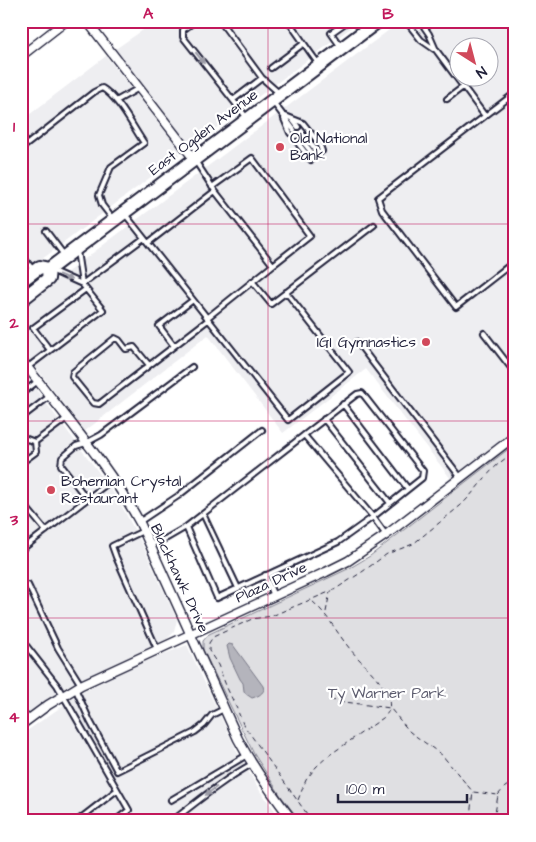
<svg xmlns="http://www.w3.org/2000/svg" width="536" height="842" font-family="'Architects Daughter',sans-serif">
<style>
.built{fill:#eeeef1;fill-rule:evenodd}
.green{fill:#dfdfe2;stroke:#80808e}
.water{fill:#b4b4bc;stroke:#7a7a88}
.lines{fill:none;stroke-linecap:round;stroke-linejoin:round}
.service-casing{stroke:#22223b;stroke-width:8}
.minor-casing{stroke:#22223b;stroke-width:11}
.primary-casing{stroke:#22223b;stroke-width:16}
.path{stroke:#22223b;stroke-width:1;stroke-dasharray:5 4;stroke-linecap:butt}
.service{stroke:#fff;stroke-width:4}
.minor{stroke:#fff;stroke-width:8}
.primary{stroke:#fff;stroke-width:12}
.oneway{fill:#9c9ca7}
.grid{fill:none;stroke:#c2185b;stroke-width:1;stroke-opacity:0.55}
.poi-dot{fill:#d1495b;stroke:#fff;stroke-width:2}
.labels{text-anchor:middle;stroke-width:4.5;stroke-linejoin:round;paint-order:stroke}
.street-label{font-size:15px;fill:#22223b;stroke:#fff}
.poi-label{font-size:15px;fill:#22223b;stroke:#fff;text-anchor:start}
.park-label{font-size:15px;fill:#5b5b6d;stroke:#fff}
.neatline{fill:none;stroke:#c2185b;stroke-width:2}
.grid-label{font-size:16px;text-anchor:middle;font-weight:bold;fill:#c2185b}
</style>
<rect width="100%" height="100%" fill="#fff"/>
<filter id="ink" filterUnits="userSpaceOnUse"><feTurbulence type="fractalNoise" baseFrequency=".02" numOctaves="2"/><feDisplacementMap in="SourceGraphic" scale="10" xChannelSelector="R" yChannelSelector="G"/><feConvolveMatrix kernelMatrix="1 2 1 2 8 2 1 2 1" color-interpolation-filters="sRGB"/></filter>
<g filter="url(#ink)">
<path class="built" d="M156 21H360L196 143 193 144 189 143 186 141 114 50Z
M401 21H515V444L458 488 366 369 283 433 208 335 85 431 21 348V307ZM458 48H488V78H458Z
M106 56 165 131 179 149V155L176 158 21 275V121Z
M21 370 100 474 119 501 142 544 177 620 174 632 167 639 67 686 21 720Z
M187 645 237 752 260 791 283 821H21V735L81 693 129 668Z"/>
<path class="green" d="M515 444V821H300L281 796 254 754 203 650V641L209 634 350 568 370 556Z"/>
<path class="water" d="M229 644 233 645 263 686 264 690C261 695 258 696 252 698L246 694 244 691 243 683 240 679 230 658 227 646Z"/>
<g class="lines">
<defs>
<path id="service" d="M195 21 183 30V37L247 118
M220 21 262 78 279 93
M288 21C299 35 307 49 318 63
M406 21 421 40 434 49
M420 21 429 34 436 50 485 116
M341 47 331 33 348 21
M271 68 303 44
M515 93 378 198 382 210 456 307 515 261
M447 99 475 78
M233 100 262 78
M116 101 139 88
M273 102 294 130
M283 115 303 123 319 143 322 151
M284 119 290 133
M292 119 298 127
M305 136 319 154
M301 139 315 157
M297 142 311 160
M21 149 94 92 102 88C118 97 133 127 144 143L111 167 99 195 102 205 112 218
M212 187 252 158 310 236 273 265 215 191
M125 214 288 420 349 372 286 292
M46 231 64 255
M148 243 215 191 196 162
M77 251 82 284
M21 254 33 270
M252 281 271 304 374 225
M82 284 144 238
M207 318 273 265
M484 333 515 373
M357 342 461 478
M174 346 159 326 193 300
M50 350 33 328 86 289
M149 365 134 347 126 349 119 340 115 338 73 372 72 377 93 403 99 404 208 320
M28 367 103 310 82 284 53 271
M21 394 38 381
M343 404 408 489
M21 418 50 396
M324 419 390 503
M304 435 373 517 386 535
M35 442 67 418
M21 443 27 439 35 442
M21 463 36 452 35 442
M87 499 61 465 62 458 76 446 86 443 101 435 192 367
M21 501 46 531
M203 514 238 588
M139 522 178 496 262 430
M143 531 112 546 116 557 157 649
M150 545 167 538 186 527 357 394 362 393 423 471 422 478 373 517 338 542 217 598 186 527
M21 550 113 479
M265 575 274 596
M28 585 58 648 81 685
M21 639 57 685 129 810 115 821
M75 688 90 721 117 771 195 732 204 725 212 715 224 709
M171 800 247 755
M77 821 117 790
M172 821C198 801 223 780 252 764"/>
<path id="minor" d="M87 21 194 159
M21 56 66 21
M21 359C62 413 108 464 140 523L238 739C254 769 272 794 293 821
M21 725 48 705 81 685 326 572 348 561 386 535 515 436"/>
<path id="primary" d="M21 281 40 267 49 269
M21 300 48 279 49 269 378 21"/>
</defs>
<use href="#service" class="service-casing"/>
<use href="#minor" class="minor-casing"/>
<use href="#primary" class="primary-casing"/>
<path class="path" d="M326 612 330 592
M330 700 390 708 410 732 442 755 473 792 498 795 494 820 470 816 473 792
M498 795 505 787 515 781
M298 800 306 780 316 767 328 756 383 718C390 712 391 706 388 697 381 678 363 665 350 649 337 633 328 615 312 601
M312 821 243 724 237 709 227 688 218 665 209 651V643L213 637 252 619 272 616 281 612 334 590 362 572 387 554 413 544 460 506C479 489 491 464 515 453"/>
<use href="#service" class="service"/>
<use href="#minor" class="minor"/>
<use href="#primary" class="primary"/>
</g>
<defs><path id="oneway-solid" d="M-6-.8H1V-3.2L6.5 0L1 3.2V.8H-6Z" transform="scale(1.25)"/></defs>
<g class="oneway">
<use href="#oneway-solid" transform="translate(200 58) rotate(52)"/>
<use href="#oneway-solid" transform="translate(65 277) rotate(23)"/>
<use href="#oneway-solid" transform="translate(211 791) rotate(143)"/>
</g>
</g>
<path class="grid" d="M268 21V821M21 224H515M21 421H515M21 618H515"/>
<g class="poi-dot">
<circle cx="280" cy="147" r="5"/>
<circle cx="426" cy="342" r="5"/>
<circle cx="51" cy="490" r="5"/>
</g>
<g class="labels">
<g class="street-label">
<text transform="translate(203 132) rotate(-37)" y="5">East Ogden Avenue</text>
<text transform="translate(180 578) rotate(65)" y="5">Blackhawk Drive</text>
<text transform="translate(271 582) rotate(-25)" y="5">Plaza Drive</text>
</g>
<g class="poi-label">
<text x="290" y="143">Old National<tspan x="290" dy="17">Bank</tspan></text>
<text x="416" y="347" text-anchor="end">IGI Gymnastics</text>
<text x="61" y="486">Bohemian Crystal<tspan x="61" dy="17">Restaurant</tspan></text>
</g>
<g class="park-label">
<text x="387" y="698">Ty Warner Park</text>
</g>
</g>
<rect width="536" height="842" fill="none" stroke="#fff" stroke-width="55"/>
<g transform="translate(474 62) rotate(144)"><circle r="24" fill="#ffffff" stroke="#a7a7b1"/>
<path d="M0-4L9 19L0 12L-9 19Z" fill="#d1495b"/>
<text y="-8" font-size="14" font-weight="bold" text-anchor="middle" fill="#22223b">N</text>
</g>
<path d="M338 794v8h129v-8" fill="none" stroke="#22223b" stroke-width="2.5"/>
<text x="346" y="794" font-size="15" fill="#22223b" stroke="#ffffff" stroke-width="4" paint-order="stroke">100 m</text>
<rect x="28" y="28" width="480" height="786" class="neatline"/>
<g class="grid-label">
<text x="148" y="19">A</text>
<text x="388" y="19">B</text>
<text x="14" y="132">1</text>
<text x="14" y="328">2</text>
<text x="14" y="525">3</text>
<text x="14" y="722">4</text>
</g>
</svg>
